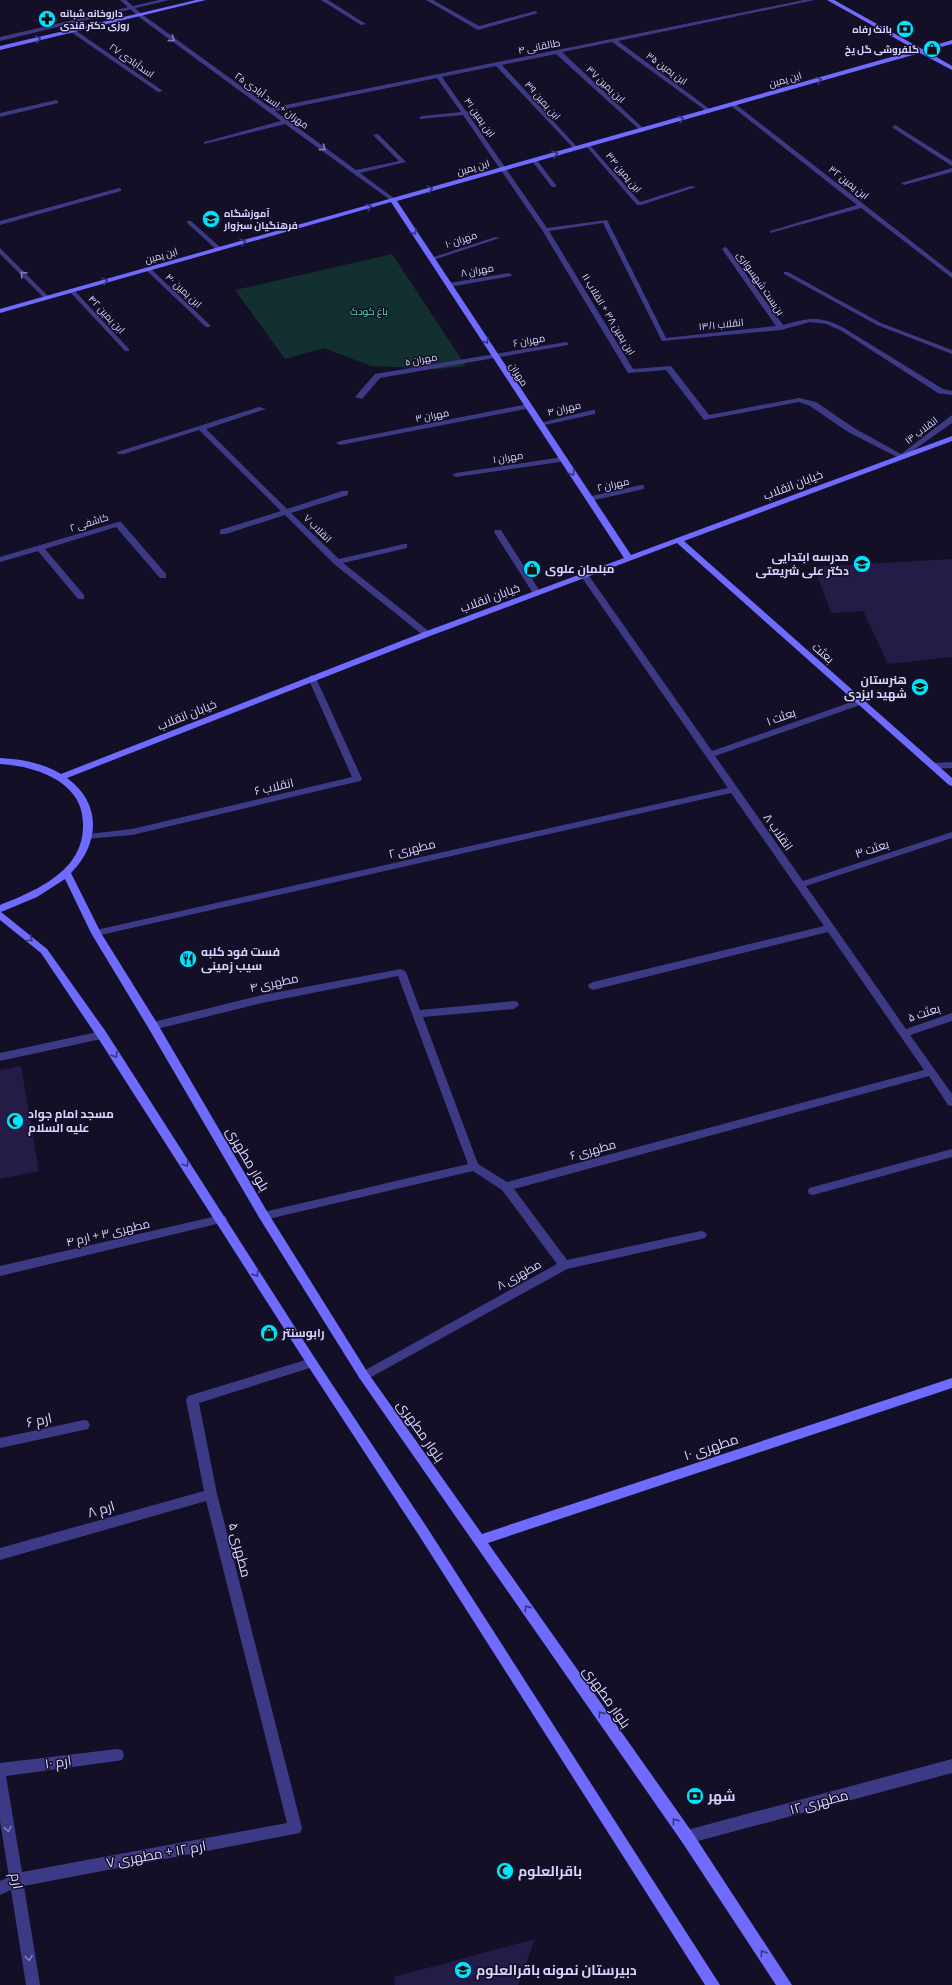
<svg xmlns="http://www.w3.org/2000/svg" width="952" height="1985" font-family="Manrope,Cairo,sans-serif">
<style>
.green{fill:#12302f}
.building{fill:#241b47}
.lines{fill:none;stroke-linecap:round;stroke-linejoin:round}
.lane{fill:#3d3a85;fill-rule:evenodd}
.street{fill:#3d3a85;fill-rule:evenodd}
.secondary{fill:#6f6bff;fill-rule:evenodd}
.oneway{stroke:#38347d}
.oneway2{stroke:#837fbc}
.labels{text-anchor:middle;stroke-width:3;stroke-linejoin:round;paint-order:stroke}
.far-poi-label{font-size:10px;font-weight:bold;fill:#d9d4ff;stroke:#130f26;text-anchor:start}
.far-street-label{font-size:10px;fill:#d9d4ff;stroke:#130f26}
.far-park-label{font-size:10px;fill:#5fe0c0;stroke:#130f26}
.street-label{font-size:12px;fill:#d9d4ff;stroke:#130f26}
.poi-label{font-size:12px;font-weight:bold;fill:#d9d4ff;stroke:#130f26;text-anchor:start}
.near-street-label{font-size:14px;fill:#d9d4ff;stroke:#130f26}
.near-poi-label{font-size:14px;font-weight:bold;fill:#d9d4ff;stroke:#130f26;text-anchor:start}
</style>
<rect width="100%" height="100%" fill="#130f26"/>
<path class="green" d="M392 254 466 366 438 369 371 366 324 348 285 359 235 290Z"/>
<path class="building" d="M952 559V657L888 664 863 611 831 613 814 567Z
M21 1066 39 1171 0 1179V1070Z
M535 1939 518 1985H395L394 1977Z"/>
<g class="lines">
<path class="lane" d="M159 0H169L0 41V37Z"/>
<path class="street" d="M120 0H126L143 15 271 108 804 0H815L618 41 711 110 712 111 709 113 612 42 562 52 644 129 645 130 642 132 556 54 502 65 577 147 578 148 575 150 496 66 442 77 466 111 469 112 468 114 547 228 607 220 666 338 776 326 722 249 725 247 727 248 783 325C809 318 819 315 844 328L943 389 952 391V395L938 393 840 330 826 324 810 322 781 330 662 341 603 223 549 231 633 369 671 366 709 415 799 398 816 402 854 428 901 454 952 415V423L901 459 848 432 810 406 799 402 704 420 666 370 628 373 542 230 463 115 420 119 419 118 422 116 461 112 437 78 275 111 356 170 399 161 373 135 378 134 406 162 360 173 395 199V201L393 202 285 124 204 144V142L281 121 139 17Z
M321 0H328L366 24 361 25Z
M426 0H433L479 26 535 11 538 13 478 30Z
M71 30H75L163 91 158 92 71 32Z
M56 100 58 101V103L0 117V113Z
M730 103H734L952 273V278L861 208 770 233V231L857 205 730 105Z
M895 125 952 161V166L893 128 892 127Z
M588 143 640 202 691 186 696 187 641 205H637L586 146 585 145Z
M532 159H536L556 185V187H552L532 161Z
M952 168V172L904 185 901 183Z
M119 188 121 189V191L0 225V221Z
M187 221H191L221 248V250H217L187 223Z
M495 237 500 238 433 260 428 259Z
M0 248 49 297V299H45L0 254Z
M146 268H150L210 325V327H206L146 270Z
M784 272H788L881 323 952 350V354L877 325 784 274Z
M509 273 512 275 511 276 449 287 446 285 449 283Z
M70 290H74L129 349V351H125L70 292Z
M566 342 568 343V345L380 378 362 399 355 397 375 374Z
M528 404H531V408L340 445 336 443 340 441Z
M259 407 266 409 206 429 287 509 342 491H348V495L291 513 339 559 404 544H407V548L343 563 430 632V636H424L334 564 285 515 226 534H220V530L281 511 199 430 124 454H118L117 452Z
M592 410H595V414L540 426 536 424Z
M563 457 567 459 566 461 456 477 452 475 456 473Z
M641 485H644V489L590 501 586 499 587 497Z
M118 522H121L166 574V578H160L116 527 45 549 84 595V599H78L38 551 0 562V557Z
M495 530H501L541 593 540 595H534L494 532Z
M581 573H587L712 751 857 700H863L864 702 863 704 715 756 803 881 952 832V838L806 886 906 1029 952 1013V1021L910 1035 952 1094V1106L948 1105 929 1076 514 1189 567 1260 701 1231 705 1232 707 1235 705 1238 701 1239 567 1269 364 1381 360 1379 358 1376 360 1373 557 1264 502 1190 473 1171 264 1220 260 1219 258 1216 260 1213 264 1212 468 1164 398 976 262 1003 153 1030 148 1026 149 1023 262 995 401 969 406 972 420 1010 514 1001 518 1002 519 1005 514 1009 423 1017 478 1164 507 1182 924 1070 828 932 593 990 589 988 588 986 589 984 593 982 824 926 731 793 96 936 93 935 91 933 96 930 728 788 580 575Z
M312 675 316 678 362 779 360 781 132 835 85 839 83 837 85 835 88 834 132 829 352 777 308 678Z
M952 762V768L933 769 929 766 933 763Z
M102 1031 106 1032 107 1035 106 1038 0 1061V1053Z
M952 1149V1157L813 1195 809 1194 808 1191 809 1188 813 1187Z
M221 1215 225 1216 227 1219 225 1222 0 1276V1266Z
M312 1358 316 1360 318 1363 316 1366 199 1403 217 1494 302 1828 300 1833 24 1886 40 1985H26L11 1890 0 1895V1881L9 1877 0 1821V1763L117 1749 122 1750 124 1755 122 1760 117 1761 6 1776 22 1872 287 1823 206 1501 0 1560V1548L204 1491 186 1400 188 1396Z
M84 1420 88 1421 90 1425 88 1429 0 1448V1438Z
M952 1759V1773L687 1844 682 1842 680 1837 682 1832 687 1830Z"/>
<path class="secondary" d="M196 0H206L0 50V46Z
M827 0H834L922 49 952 40V44L926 51 952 66V70L920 53 397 201 631 555 952 436V441L684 541 952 778V786L949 785 677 543 430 636 67 778C102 803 100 844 71 873L101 933 157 1023 268 1213 368 1373 482 1534 952 1378V1388L488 1543 692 1832 792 1985H776L682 1842 360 1379 260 1219 149 1029 91 933 65 879 37 897 1 912 47 949 106 1032 316 1360 428 1529 720 1985H705L420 1537 308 1366 98 1038 41 953 0 920V905C25 895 52 884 70 863 79 851 83 840 83 826 85 782 36 766 0 764V758C21 759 43 763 61 774L424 632 624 558 391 202 0 313V309L916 50Z"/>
</g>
<defs><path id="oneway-chevron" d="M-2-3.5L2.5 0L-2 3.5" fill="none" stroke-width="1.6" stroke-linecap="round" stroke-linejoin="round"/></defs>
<g class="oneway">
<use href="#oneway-chevron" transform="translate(38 39) rotate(-13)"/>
<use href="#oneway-chevron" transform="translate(819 80) rotate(-16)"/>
<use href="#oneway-chevron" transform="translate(681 119) rotate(-16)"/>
<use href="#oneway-chevron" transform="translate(555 154) rotate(-16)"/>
<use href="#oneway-chevron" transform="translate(430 189) rotate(-16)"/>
<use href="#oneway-chevron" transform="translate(369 207) rotate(-16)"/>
<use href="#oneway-chevron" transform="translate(414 232) rotate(57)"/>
<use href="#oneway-chevron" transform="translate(243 242) rotate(-16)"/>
<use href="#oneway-chevron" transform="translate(105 281) rotate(-16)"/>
<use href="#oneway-chevron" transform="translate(486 341) rotate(57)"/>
<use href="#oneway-chevron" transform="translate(572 473) rotate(57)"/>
<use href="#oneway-chevron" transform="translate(30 939) rotate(39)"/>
<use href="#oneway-chevron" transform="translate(115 1055) rotate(57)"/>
<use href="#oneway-chevron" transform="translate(186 1164) rotate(57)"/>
<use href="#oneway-chevron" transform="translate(256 1274) rotate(58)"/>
<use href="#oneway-chevron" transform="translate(527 1608) rotate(-125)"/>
<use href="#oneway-chevron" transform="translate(601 1714) rotate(-125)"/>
<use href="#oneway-chevron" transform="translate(675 1821) rotate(-125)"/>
<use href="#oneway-chevron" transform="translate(763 1953) rotate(-124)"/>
</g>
<g class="oneway2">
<use href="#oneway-chevron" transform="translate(172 39) rotate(36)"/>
<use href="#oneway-chevron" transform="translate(323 148) rotate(36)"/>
<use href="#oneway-chevron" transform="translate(23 274) rotate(-134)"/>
<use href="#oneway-chevron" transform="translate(8 1829) rotate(81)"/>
<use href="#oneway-chevron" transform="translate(29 1958) rotate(81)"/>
</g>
<defs>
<symbol id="pharmacy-disc" viewBox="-11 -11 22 22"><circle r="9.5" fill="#00e5ff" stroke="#130f26"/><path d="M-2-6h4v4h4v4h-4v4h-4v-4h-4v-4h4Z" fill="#111"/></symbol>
<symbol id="bank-disc" viewBox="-11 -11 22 22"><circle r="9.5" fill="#00e5ff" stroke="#130f26"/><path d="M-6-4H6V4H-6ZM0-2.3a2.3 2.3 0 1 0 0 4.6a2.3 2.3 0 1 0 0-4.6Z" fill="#111"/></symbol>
<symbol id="shop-disc" viewBox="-11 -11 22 22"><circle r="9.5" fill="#00e5ff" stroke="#130f26"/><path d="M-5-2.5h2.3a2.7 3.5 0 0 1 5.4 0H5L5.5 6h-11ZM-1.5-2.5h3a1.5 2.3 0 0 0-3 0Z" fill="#111"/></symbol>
<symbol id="school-disc" viewBox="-11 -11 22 22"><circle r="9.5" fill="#00e5ff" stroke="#130f26"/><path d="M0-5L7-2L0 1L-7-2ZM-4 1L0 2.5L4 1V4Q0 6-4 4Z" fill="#111"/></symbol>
<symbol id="restaurant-disc" viewBox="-11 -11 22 22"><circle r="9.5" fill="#00e5ff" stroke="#130f26"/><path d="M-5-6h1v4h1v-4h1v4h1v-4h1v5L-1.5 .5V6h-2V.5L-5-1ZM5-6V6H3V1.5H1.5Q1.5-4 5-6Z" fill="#111"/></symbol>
<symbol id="mosque-disc" viewBox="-11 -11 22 22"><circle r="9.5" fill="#00e5ff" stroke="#130f26"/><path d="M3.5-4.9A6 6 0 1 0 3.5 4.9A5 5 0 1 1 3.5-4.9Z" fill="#111"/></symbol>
</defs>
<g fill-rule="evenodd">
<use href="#pharmacy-disc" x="37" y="9" width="20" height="20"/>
<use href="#bank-disc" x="895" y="19" width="20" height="20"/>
<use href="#shop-disc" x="922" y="39" width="20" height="20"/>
<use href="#school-disc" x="201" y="209" width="20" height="20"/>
<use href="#school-disc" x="852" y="554" width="20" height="20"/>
<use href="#shop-disc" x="522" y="559" width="20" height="20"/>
<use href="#school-disc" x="910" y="677" width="20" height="20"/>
<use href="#restaurant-disc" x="178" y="949" width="20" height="20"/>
<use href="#mosque-disc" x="5" y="1111" width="20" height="20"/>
<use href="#shop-disc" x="259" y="1323" width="20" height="20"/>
<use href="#bank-disc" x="685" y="1786" width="20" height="20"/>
<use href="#mosque-disc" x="495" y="1861" width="20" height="20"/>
<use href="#school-disc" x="453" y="1960" width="20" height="20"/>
</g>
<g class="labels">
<g class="far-poi-label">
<text x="60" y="17">داروخانه شبانه<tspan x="60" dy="12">روزی دکتر قندی</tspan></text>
<text x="892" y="33" text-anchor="end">بانک رفاه</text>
<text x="919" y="53" text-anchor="end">گلفروشی گل یخ</text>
<text x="224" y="217">آموزشگاه<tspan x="224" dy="12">فرهنگیان سبزوار</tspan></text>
</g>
<g class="far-street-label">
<text transform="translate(539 46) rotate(-11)" y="4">طالقانی ۴</text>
<text transform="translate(132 60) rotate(35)" y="4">اسدآبادی ۲۷</text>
<text transform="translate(667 68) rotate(36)" y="4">ابن یمین ۳۵</text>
<text transform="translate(785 79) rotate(-16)" y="4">ابن یمین</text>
<text transform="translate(606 84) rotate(43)" y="4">ابن یمین ۳۷</text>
<text transform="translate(272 100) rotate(36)" y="4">مهران + اسد آبادی ۲۵</text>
<text transform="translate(543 100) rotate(48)" y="4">ابن یمین ۳۹</text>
<text transform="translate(480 117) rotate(55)" y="4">ابن یمین ۴۱</text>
<text transform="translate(473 167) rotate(-16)" y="4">ابن یمین</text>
<text transform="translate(624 172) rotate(50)" y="4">ابن یمین ۳۴</text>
<text transform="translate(849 182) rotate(38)" y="4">ابن یمین ۳۲</text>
<text transform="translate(461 239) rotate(-18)" y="4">مهران ۱۰</text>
<text transform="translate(161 255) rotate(-16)" y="4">ابن یمین</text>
<text transform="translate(477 270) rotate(-10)" y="4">مهران ۸</text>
<text transform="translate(761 283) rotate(55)" y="4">بن‌بست شهسواری</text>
<text transform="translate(184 290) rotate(43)" y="4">ابن یمین ۴۰</text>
<text transform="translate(107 314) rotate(47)" y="4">ابن یمین ۴۲</text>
<text transform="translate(609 314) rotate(59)" y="4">ابن یمین ۳۸ + انقلاب ۱۱</text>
<text transform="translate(721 324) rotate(-6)" y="4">انقلاب ۱۳/۱</text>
<text transform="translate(529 340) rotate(-10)" y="4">مهران ۶</text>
<text transform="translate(421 359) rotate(-10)" y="4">مهران ۵</text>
<text transform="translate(519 374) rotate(57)" y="4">مهران</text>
<text transform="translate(564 408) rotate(-13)" y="4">مهران ۴</text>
<text transform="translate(432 415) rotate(-11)" y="4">مهران ۳</text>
<text transform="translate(921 430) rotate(-37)" y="4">انقلاب ۱۳</text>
<text transform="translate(508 457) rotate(-9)" y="4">مهران ۱</text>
<text transform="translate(613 484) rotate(-13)" y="4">مهران ۲</text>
<text transform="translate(89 522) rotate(-17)" y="4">کاشفی ۲</text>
<text transform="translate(318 528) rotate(45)" y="4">انقلاب ۷</text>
</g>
<g class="far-park-label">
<text x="369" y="315">باغ کودک</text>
</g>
<g class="street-label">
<text transform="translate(793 485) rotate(-21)" y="4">خیابان انقلاب</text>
<text transform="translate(490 598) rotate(-20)" y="4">خیابان انقلاب</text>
<text transform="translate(823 653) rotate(42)" y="4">بعثت</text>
<text transform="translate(187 715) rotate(-22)" y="4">خیابان انقلاب</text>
<text transform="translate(781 717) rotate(-20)" y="4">بعثت ۱</text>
<text transform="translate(274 787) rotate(-13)" y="4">انقلاب ۶</text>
<text transform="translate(778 832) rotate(55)" y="4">انقلاب ۸</text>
<text transform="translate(412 849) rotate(-13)" y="4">مطهری ۲</text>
<text transform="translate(872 849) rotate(-18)" y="4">بعثت ۳</text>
<text transform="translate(274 983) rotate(-12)" y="4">مطهری ۴</text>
<text transform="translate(924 1013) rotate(-18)" y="4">بعثت ۵</text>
<text transform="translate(593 1150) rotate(-15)" y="4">مطهری ۶</text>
<text transform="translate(108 1233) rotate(-13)" y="4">مطهری ۳ + ارم ۴</text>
<text transform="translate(519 1275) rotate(-29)" y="4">مطهری ۸</text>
</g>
<g class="poi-label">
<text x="849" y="561" text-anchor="end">مدرسه ابتدایی<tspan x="849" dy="14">دکتر علی شریعتی</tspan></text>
<text x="545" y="573">مبلمان علوی</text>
<text x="907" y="684" text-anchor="end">هنرستان<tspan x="907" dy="14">شهید ایزدی</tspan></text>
<text x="201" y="956">فست فود کلبه<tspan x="201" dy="14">سیب زمینی</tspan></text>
<text x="28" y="1118">مسجد امام جواد<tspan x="28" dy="14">علیه السلام</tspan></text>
<text x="282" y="1337">رابوسنتر</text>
</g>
<g class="near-street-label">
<text transform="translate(248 1159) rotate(60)" y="5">بلوار مطهری</text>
<text transform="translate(39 1420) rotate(-12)" y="5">ارم ۶</text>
<text transform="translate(421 1431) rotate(55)" y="5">بلوار مطهری</text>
<text transform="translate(711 1447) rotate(-18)" y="5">مطهری ۱۰</text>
<text transform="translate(101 1509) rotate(-16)" y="5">ارم ۸</text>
<text transform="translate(240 1550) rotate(76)" y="5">مطهری ۵</text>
<text transform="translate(607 1697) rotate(55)" y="5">بلوار مطهری</text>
<text transform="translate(58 1762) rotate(-8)" y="5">ارم ۱۰</text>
<text transform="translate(819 1802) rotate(-15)" y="5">مطهری ۱۲</text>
<text transform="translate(156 1854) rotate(-10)" y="5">ارم ۱۲ + مطهری ۷</text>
<text transform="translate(17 1881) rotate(81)" y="5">ارم</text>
</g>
<g class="near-poi-label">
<text x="708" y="1801">شهر</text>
<text x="518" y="1876">باقرالعلوم</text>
<text x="476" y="1975">دبیرستان نمونه باقرالعلوم</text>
</g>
</g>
</svg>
